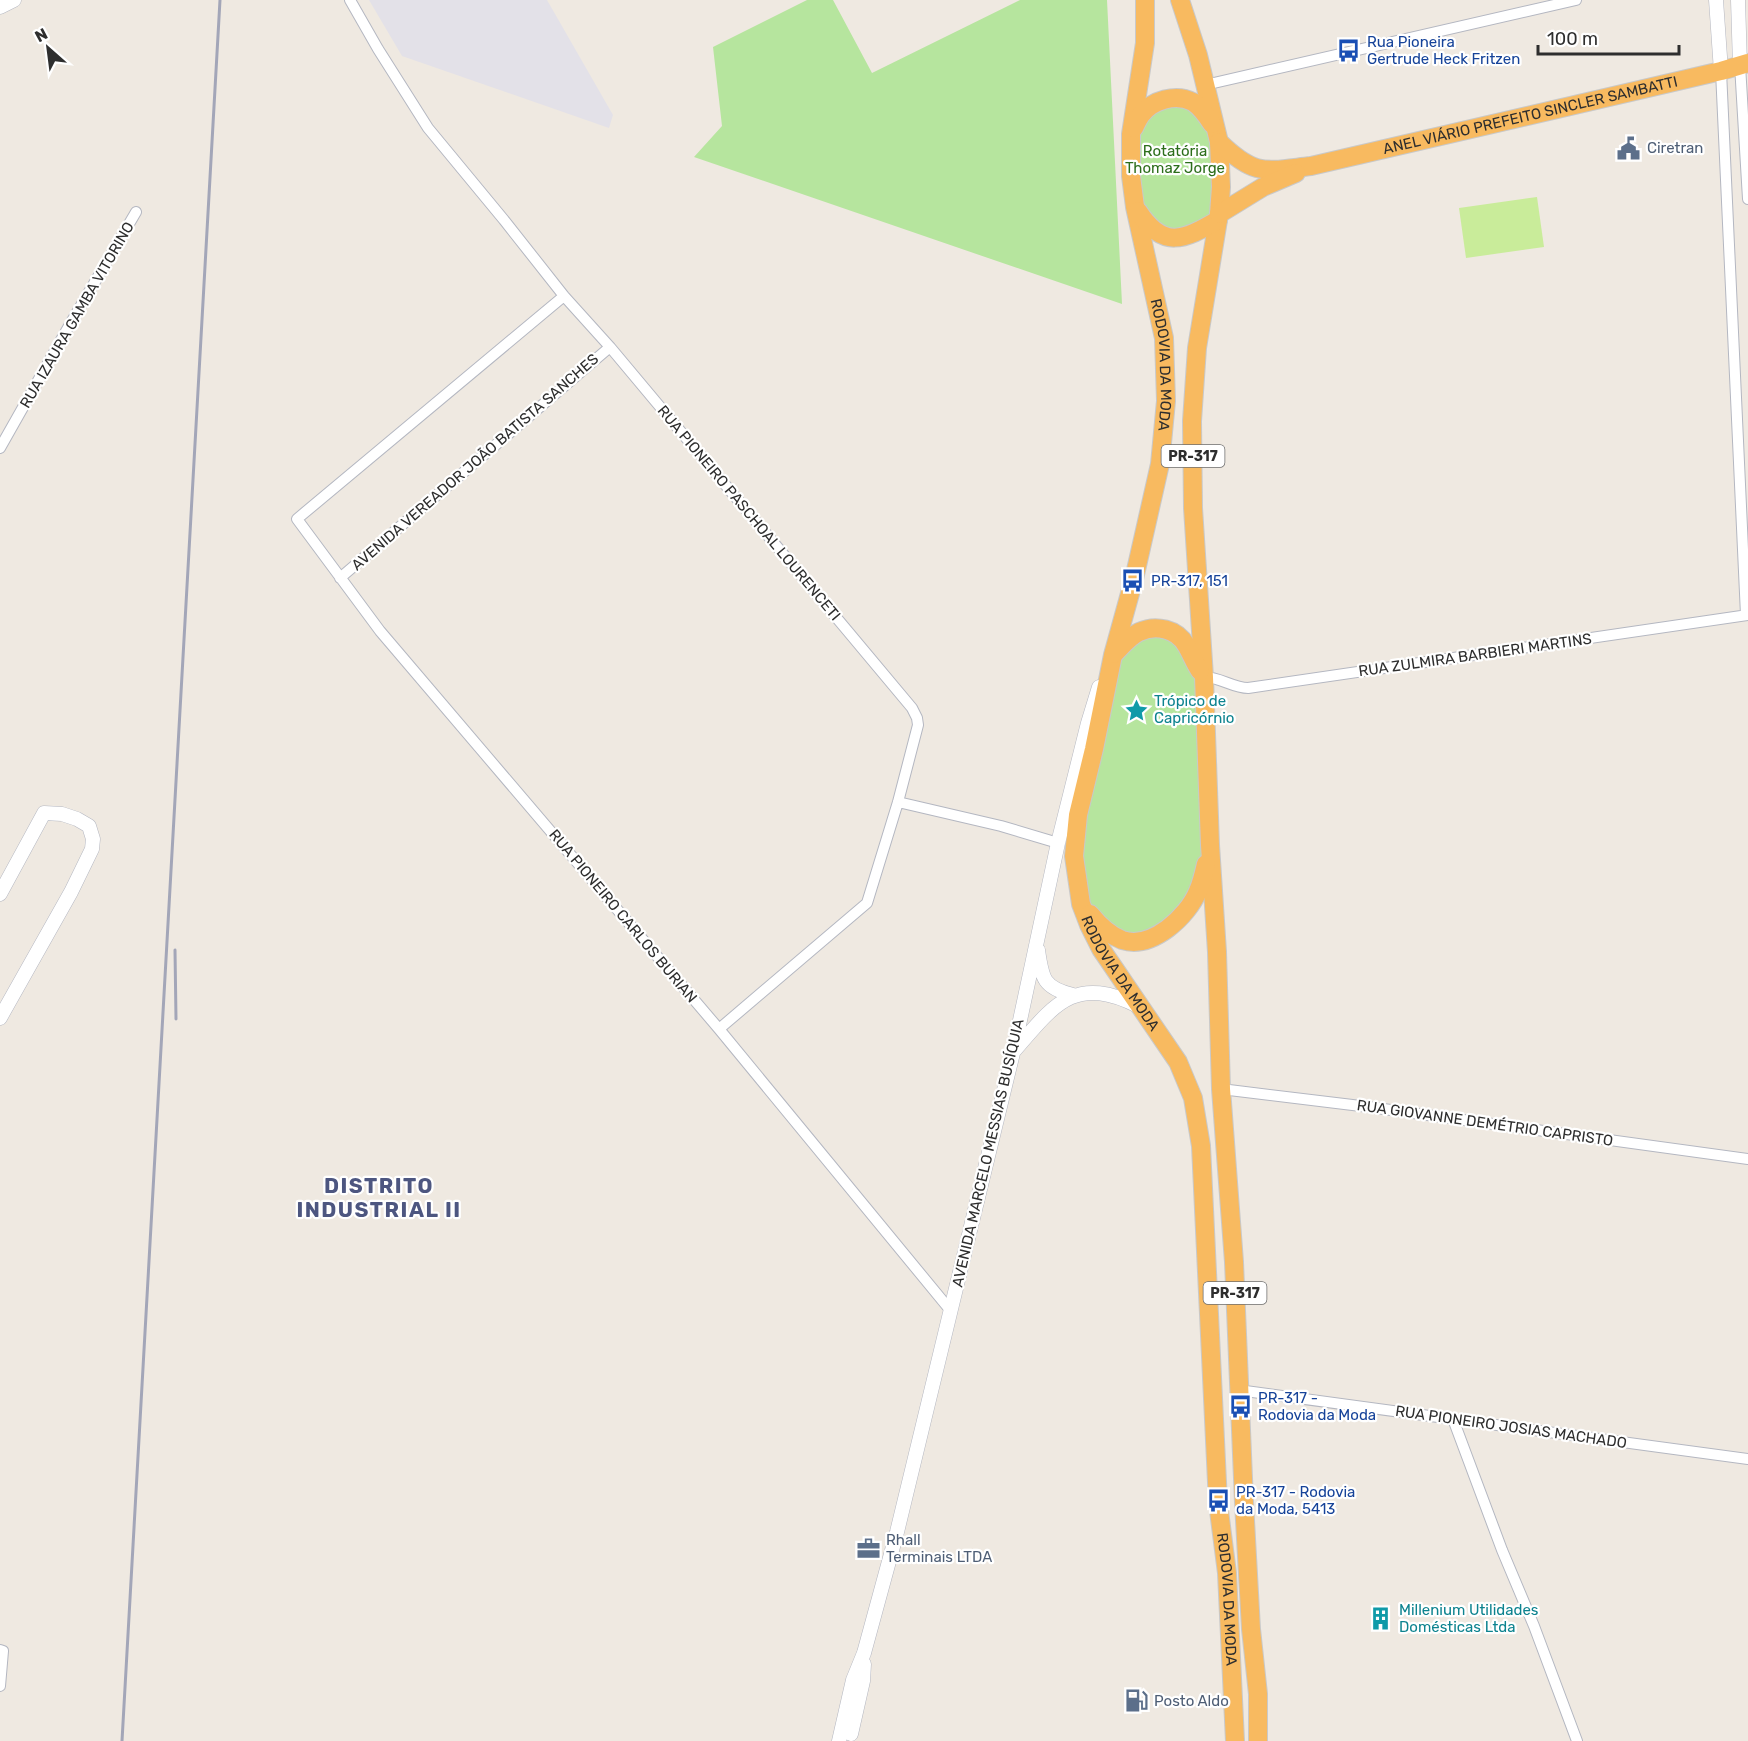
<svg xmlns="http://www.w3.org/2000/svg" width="1748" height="1741" font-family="Rubik,sans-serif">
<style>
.industrial{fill:#e3e1e8}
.green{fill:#b6e59e}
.pitch{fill:#c9ec9a}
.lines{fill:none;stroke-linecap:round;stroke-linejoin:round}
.minor-casing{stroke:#b4b7c1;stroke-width:12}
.tertiary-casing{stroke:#b4b7c1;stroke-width:15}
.trunk-casing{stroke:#c9c9c9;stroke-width:20}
.minor{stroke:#fff;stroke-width:10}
.tertiary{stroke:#fff;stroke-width:14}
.trunk{stroke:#f8ba60;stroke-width:18}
.rail{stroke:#a3a6b8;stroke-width:3}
.labels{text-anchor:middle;stroke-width:4.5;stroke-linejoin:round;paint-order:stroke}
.shield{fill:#fff;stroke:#6d6d6d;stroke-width:1.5}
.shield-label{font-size:14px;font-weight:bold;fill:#2e2e2e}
.transit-label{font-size:15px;fill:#164399;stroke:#fff;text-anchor:start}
.street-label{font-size:15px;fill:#2e2e2e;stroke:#fff}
.service-label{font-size:15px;fill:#4e5e75;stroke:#fff;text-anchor:start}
.park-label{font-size:15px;fill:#2c6e1b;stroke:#fff}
.culture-label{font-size:15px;fill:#0d838f;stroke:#fff;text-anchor:start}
.district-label{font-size:21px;font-weight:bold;letter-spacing:1.5px;fill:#4d5680;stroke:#fff}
</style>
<rect width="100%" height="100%" fill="#efe9e1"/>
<path class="industrial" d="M369 0H547L613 115 609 128 402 56Z"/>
<path class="green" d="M807 0H833L872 73 1020 0H1107L1122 304 694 157 722 126 713 47Z
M1164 99 1207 115 1219 214 1180 238 1135 207 1141 115Z
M1167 629 1204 677 1210 845 1198 893 1139 942 1100 925 1077 882 1074 856 1113 655 1128 639Z"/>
<path class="pitch" d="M1537 197 1544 247 1466 258 1459 208Z"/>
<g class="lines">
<defs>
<path id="minor" d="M350 0 378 49 428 128 504 220 564 296 610 347 912 708 917 718 918 725 898 802 867 903 719 1029
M1740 65 1748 199
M1721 71 1746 615
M1205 85 1576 0
M564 296 297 519 380 631 719 1029 951 1311
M0 448 69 326 136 212
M340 578 610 347
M1204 677C1220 677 1233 688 1248 688L1748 615
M898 802 1001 826 1058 843
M1221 1089 1369 1107 1748 1159
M1238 1390 1748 1459
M1453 1419 1502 1550 1534 1626 1577 1741
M0 1650 3 1651 0 1686"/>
<path id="tertiary" d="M1716 0 1721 71
M1738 0 1740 65
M0 7 14 0
M0 894 44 813 62 814 77 819 89 826 93 839 92 849 71 892 0 1018
M1038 950C1042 978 1043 988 1073 995
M1014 1051C1054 1005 1074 974 1138 1006
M851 1734 863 1681 864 1664
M839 1741 853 1680 864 1653 897 1532 1013 1053 1058 843 1088 723 1099 687"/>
<g id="trunk">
<path id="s1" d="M1145 0V43L1131 134V176L1135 207 1164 338 1166 401 1160 464 1134 579 1113 655 1094 749 1078 815 1074 856 1081 904 1089 925 1101 949 1178 1062 1193 1098 1201 1146 1218 1503 1227 1573 1235 1741"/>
<path d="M1180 0 1198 55 1219 142 1221 187 1219 214 1197 348 1192 421 1193 508 1204 677 1210 845 1217 952 1221 1089 1234 1262 1244 1502 1251 1629 1258 1694V1741"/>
<path d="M1134 128C1136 124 1138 119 1141 115 1152 100 1176 93 1193 102 1200 107 1207 116 1212 124"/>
<path id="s2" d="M1219 142C1255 177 1265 171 1311 166L1721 71 1748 63"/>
<path d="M1138 211C1163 250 1184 240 1218 220"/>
<path d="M1219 214 1263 187 1296 173"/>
<path d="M1114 654C1122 646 1129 637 1139 632 1156 624 1177 629 1186 645 1191 653 1194 662 1200 671"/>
<path d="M1090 914C1099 925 1109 935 1122 940 1152 950 1188 916 1198 891 1202 882 1204 873 1206 864"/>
</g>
</defs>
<use href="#minor" class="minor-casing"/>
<use href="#tertiary" class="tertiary-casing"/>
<use href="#trunk" class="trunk-casing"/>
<use href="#minor" class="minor"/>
<use href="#tertiary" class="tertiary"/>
<use href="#trunk" class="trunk"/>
<path class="rail" d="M175 950 176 1019
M122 1741 220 0"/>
</g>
<defs>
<symbol id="bus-bare" viewBox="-9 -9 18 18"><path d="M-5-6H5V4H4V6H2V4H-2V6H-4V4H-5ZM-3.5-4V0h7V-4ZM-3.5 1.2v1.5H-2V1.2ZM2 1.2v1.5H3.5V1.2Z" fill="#1a4fb4" stroke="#fff" stroke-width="2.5" paint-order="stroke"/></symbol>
<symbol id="civic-bare" viewBox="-9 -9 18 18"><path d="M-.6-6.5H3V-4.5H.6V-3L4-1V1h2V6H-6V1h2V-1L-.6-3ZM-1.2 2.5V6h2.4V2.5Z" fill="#5c6f8a" stroke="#fff" stroke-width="2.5" paint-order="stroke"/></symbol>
<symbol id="sight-bare" viewBox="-9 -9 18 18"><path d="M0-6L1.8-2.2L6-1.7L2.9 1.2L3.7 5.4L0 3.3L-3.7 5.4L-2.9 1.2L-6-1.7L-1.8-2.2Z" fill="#0f9aa8" stroke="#fff" stroke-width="2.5" paint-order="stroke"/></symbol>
<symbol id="office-bare" viewBox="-9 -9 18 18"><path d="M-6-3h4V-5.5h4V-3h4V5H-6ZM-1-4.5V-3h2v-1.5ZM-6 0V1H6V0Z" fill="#5c6f8a" stroke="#fff" stroke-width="2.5" paint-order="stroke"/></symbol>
<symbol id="building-bare" viewBox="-9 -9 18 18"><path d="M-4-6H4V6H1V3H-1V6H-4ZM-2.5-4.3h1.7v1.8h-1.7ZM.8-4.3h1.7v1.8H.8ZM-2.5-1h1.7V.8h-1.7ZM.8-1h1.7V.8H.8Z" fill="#0f9aa8" stroke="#fff" stroke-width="2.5" paint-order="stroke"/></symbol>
<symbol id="fuel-bare" viewBox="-9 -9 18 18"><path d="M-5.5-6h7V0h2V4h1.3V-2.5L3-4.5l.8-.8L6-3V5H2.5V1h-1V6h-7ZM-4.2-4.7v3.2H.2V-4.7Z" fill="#5c6f8a" stroke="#fff" stroke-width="2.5" paint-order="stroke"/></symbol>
</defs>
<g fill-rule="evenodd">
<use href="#bus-bare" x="1332" y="34" width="33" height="33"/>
<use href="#civic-bare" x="1612" y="132" width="33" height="33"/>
<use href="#bus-bare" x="1116" y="564" width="33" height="33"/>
<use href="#sight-bare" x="1120" y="694" width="33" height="33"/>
<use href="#bus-bare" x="1224" y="1390" width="33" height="33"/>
<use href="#bus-bare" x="1202" y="1484" width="33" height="33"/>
<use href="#office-bare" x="852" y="1532" width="33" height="33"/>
<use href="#building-bare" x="1364" y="1602" width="33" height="33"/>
<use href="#fuel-bare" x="1120" y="1684" width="33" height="33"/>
</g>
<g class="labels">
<g class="shield">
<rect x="1161.5" y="445" width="63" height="22" rx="4.5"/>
<rect x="1203.5" y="1282" width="63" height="22" rx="4.5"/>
</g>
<g class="shield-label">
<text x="1193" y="461">PR-317</text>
<text x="1235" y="1298">PR-317</text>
</g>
<g class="transit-label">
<text x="1367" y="47">Rua Pioneira<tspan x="1367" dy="17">Gertrude Heck Fritzen</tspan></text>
<text x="1151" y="586">PR-317, 151</text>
<text x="1258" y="1403">PR-317 -<tspan x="1258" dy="17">Rodovia da Moda</tspan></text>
<text x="1236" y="1497">PR-317 - Rodovia<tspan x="1236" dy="17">da Moda, 5413</tspan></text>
</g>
<g class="street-label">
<text dy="5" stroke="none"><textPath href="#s2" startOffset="326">ANEL VIÁRIO PREFEITO SINCLER SAMBATTI</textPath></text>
<text transform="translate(77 315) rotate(-60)" y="5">RUA IZAURA GAMBA VITORINO</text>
<text dy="5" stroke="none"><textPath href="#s1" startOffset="369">RODOVIA DA MODA</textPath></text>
<text transform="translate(475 462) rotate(-41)" y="5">AVENIDA VEREADOR JOÃO BATISTA SANCHES</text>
<text transform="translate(749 513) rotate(50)" y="5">RUA PIONEIRO PASCHOAL LOURENCETI</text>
<text transform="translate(1475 655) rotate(-8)" y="5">RUA ZULMIRA BARBIERI MARTINS</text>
<text transform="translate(623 916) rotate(50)" y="5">RUA PIONEIRO CARLOS BURIAN</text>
<text dy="5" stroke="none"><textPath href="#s1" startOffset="999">RODOVIA DA MODA</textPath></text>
<text transform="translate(1485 1123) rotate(8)" y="5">RUA GIOVANNE DEMÉTRIO CAPRISTO</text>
<text transform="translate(988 1153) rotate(-77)" y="5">AVENIDA MARCELO MESSIAS BUSÍQUIA</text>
<text transform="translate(1511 1427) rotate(8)" y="5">RUA PIONEIRO JOSIAS MACHADO</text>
<text dy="5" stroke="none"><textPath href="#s1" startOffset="1647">RODOVIA DA MODA</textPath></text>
</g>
<g class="service-label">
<text x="1647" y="153">Ciretran</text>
<text x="886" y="1545">Rhall<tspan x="886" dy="17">Terminais LTDA</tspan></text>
<text x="1154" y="1706">Posto Aldo</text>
</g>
<g class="park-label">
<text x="1175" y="156">Rotatória<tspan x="1175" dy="17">Thomaz Jorge</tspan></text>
</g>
<g class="culture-label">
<text x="1154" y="706">Trópico de<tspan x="1154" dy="17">Capricórnio</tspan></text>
<text x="1399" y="1615">Millenium Utilidades<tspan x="1399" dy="17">Domésticas Ltda</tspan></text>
</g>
<g class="district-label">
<text x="379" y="1193">DISTRITO<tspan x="379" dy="24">INDUSTRIAL II</tspan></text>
</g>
</g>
<g transform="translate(48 48) rotate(332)" stroke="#ffffff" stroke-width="4.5" paint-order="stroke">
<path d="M0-4.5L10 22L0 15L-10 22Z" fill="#2e2e2e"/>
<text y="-9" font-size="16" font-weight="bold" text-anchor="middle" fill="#2e2e2e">N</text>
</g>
<path d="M1538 45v9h141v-9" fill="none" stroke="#2e2e2e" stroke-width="3"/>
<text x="1547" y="45" font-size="18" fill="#2e2e2e" stroke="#ffffff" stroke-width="4.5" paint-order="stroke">100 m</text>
</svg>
